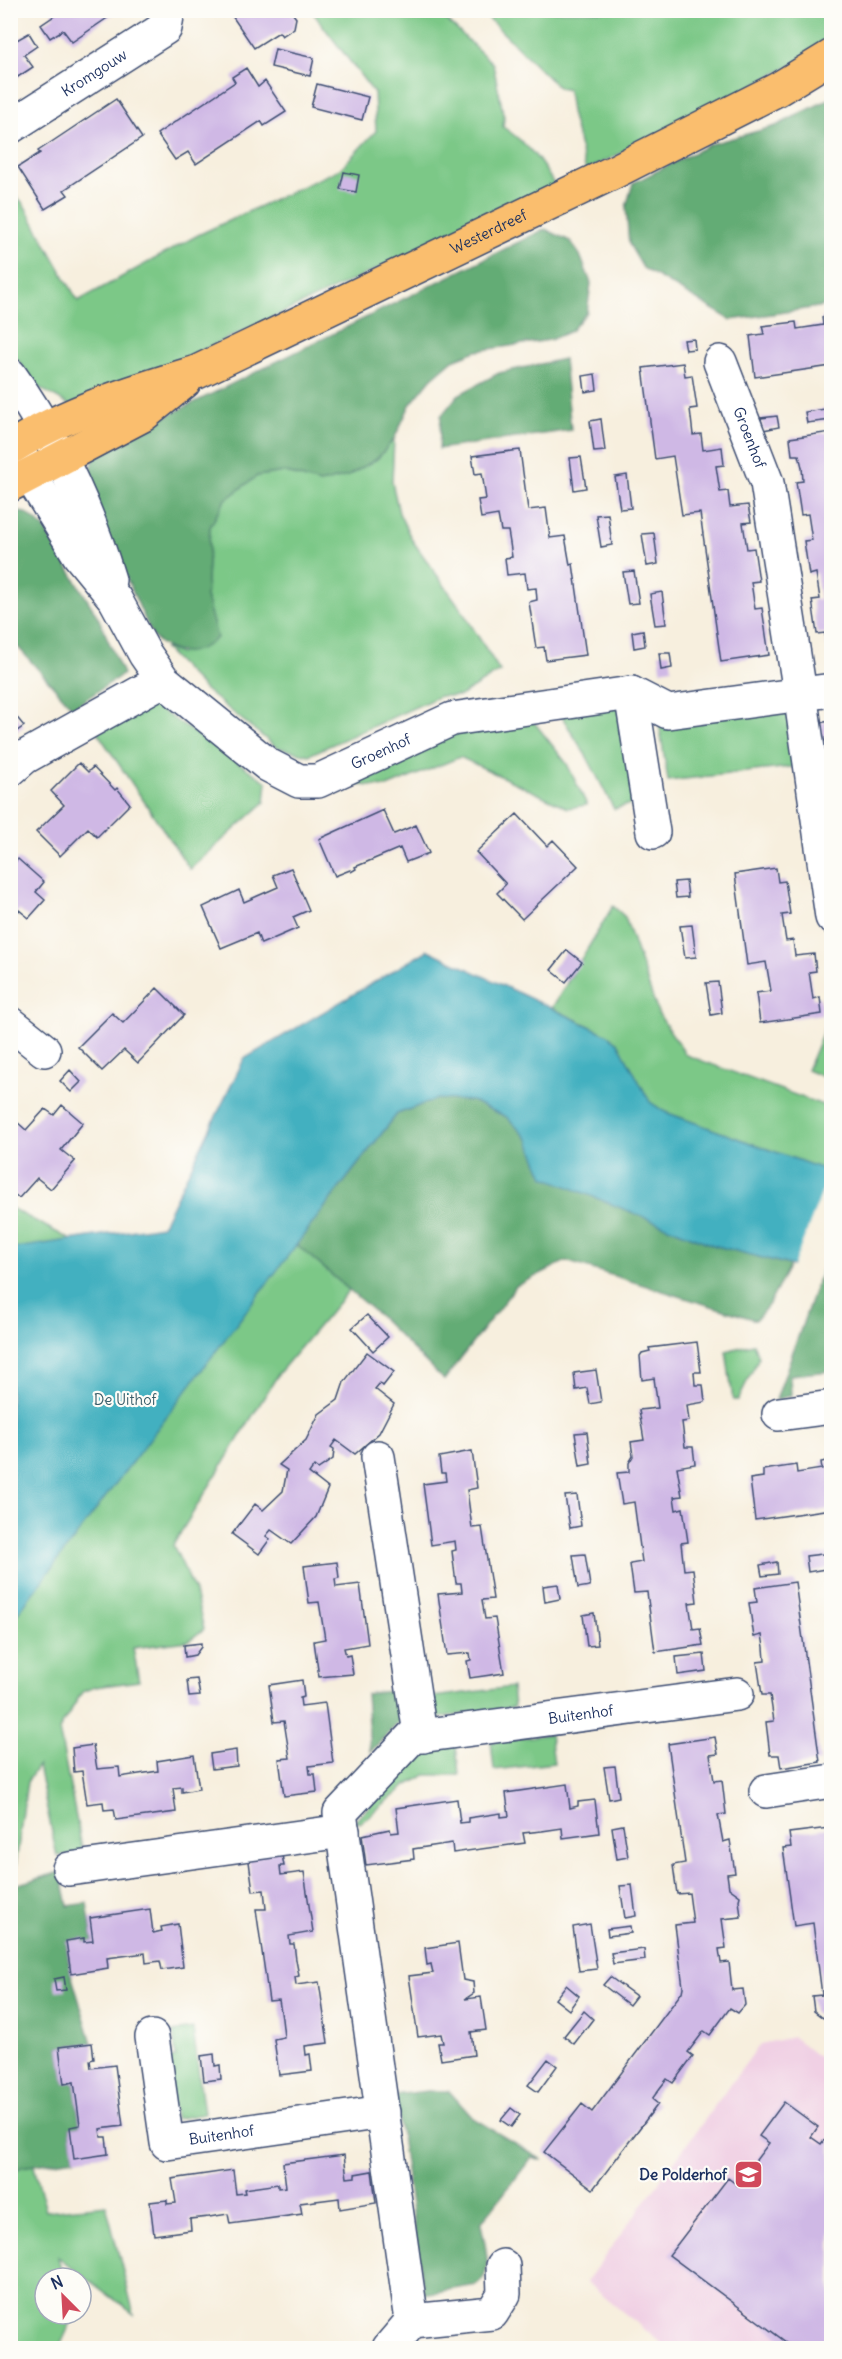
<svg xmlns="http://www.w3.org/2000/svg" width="842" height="2359" font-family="Delius,sans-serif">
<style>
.built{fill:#f0d0e4}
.green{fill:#7bc887;stroke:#4b7c72;stroke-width:1.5}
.forest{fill:#64ac74;stroke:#406e69;stroke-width:1.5}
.water{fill:#43b0c0;stroke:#2f708f;stroke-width:1.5}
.pier{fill:#f7efde}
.building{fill:#cfb8e5}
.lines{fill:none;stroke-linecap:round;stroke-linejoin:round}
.minor-casing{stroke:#3c4c71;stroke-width:36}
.major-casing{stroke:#3c4c71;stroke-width:36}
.minor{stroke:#fff;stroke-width:33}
.major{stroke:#fabe6e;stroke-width:33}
.labels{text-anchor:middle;stroke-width:4.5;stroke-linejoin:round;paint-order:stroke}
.street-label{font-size:15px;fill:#1b2f5e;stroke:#fdfcf7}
.park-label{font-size:15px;fill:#385d6a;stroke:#fdfcf7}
.poi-label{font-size:15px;font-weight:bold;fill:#1b2f5e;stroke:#fdfcf7;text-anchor:end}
</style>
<rect width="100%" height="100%" fill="#fdfcf7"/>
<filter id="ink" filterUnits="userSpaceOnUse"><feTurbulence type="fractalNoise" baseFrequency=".0167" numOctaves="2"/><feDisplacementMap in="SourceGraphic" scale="12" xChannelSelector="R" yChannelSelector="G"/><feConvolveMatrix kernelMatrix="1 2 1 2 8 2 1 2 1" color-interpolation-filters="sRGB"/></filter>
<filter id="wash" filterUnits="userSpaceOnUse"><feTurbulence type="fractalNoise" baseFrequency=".008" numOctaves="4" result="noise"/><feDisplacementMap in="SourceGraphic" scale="24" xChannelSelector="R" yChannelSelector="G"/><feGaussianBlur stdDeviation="1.35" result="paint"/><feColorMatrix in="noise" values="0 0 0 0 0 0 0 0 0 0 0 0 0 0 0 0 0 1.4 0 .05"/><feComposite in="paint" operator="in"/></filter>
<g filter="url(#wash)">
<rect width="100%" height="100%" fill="#f7efde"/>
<path class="built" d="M793 2037 831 2067V2348H667L586 2282 760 2044Z"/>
<path class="green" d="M311 10 437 11 493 64 504 117 503 127C528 144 540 159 555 186L76 409 36 386 11 350 10 191 23 203 78 301 198 235 340 169 376 131 374 93Z
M481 11H831V45L586 171 571 112 568 90 559 88Z
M394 439 392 482 399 513 412 540 459 606 500 671 460 696H440L309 755 276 747 205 690 164 648 180 654 216 638 206 597 210 526 225 500 257 476 284 472 320 483 377 459Z
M147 701 267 782 265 802 190 869 95 729Z
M623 705 634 803 614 809 587 757 559 712Z
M791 708 799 766 668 781 659 723Z
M530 717 567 764 587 805 568 808 460 757 387 787 332 783 454 727Z
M613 906 625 917 658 1013 686 1055 831 1108V1162L828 1171 665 1112 650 1102 618 1043 608 1035 552 1008Z
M830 1015H831V1080L807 1070Z
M11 1208 234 1326 296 1244 349 1290 279 1373 173 1545 194 1589 204 1629 188 1641 133 1648 139 1681 95 1687 82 1692 59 1730 83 1853 57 1856 38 1766 27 1782 11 1900Z
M753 1344 759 1357 738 1400H733L726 1351Z
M512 1687 514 1707 435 1718 433 1697Z
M550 1734 554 1763 494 1770 491 1742Z
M456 1745 459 1775H426L406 1786 360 1823 355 1821 422 1752Z
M193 2029 204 2114 175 2119 166 2059 176 2057 173 2032Z
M10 2076 46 2211 106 2205 134 2314 58 2257 63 2278H45V2314H72L73 2318 59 2348H11Z"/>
<path class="forest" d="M831 98V305L731 320 643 268 629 244 626 207 633 183 711 144 776 126Z
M545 229 570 241 580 255 591 283 587 312 571 331 550 340 476 351 453 360 431 379 410 405 394 439 377 459 348 476 320 483 284 472 257 476 225 500 210 527 206 597 217 638C195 657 173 657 153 637L107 535 88 480 96 451Z
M564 359 571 430 439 449 441 416 458 395 499 373Z
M10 509 28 514 44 528 98 617 123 674 73 708 18 647 11 643Z
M437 1099 472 1101 507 1117 528 1139 545 1177 713 1245 790 1265 769 1304 756 1320 566 1261 516 1286 444 1380 376 1313 296 1244 397 1114Z
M831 1275V1371L790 1375 791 1395 776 1400 819 1277Z
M398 1690 403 1718 370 1752 366 1694Z
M61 1872 68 1906 87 1903 93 1941 84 1942 83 1938 66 1941 71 1974 92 2043 59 2047 64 2083 74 2082 80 2125 70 2127 74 2159 21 2167 11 2176V1886Z
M427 2091H449L473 2118 542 2160 532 2157 481 2223C484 2243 495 2272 477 2285L424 2294 395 2095Z"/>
<path class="water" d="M428 950 608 1035 618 1043 650 1102 665 1112 831 1172V1275L819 1277 790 1265 713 1245 544 1177 528 1139 507 1117 472 1101 437 1099 397 1114 334 1195 11 1622 10 1249 162 1226 244 1059Z"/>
<path class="pier" d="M831 1169V1243L818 1279 792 1269Z"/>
<g id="blocks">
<path class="building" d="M50 10H119L72 42 63 30 50 38 41 25 54 16Z
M228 10H290L296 18 294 28 282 36 279 32 254 48Z
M29 33 37 46 24 55 33 67 10 82V34L15 41Z
M275 49 314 58 310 76 271 67Z
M246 68 258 87 265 81 286 112 264 126 261 121 196 164 188 152 175 160 157 134 235 82 232 77Z
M317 84 368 97 362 120 311 107Z
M116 99 142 138 64 190 68 195 45 209 18 167 40 153 38 151Z
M344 172 359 175 356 192 340 189Z
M831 316V366L755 377 750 336 764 334 762 326 796 322 797 329 823 325 822 317Z
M694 339 695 349 686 350 684 340Z
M683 363 685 376 692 375 697 408 690 409 693 435 701 434 703 450 722 447 724 465 716 466 720 492 728 491 730 507 748 505 751 522 743 523 747 549 754 548 759 581 751 582 755 609 762 608 769 655 721 662 700 513 682 515 673 456 655 459 643 368Z
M595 374 597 390 585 392 583 376Z
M831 408V420L807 423 805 412Z
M777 416 779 427 763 430 761 418Z
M601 419 605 451 594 452 590 421Z
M831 432V646L827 647 825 633 817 634 812 600 820 599 816 573 809 575 804 541 812 540 808 514 801 515 796 482 803 481 802 467 799 455H792L790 438Z
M520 450 528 510 546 508 550 538 565 536 570 565 573 564 586 655 546 660 544 647 536 648 529 602 537 600 536 588 527 589 525 573 507 575 505 558 512 557 510 543 508 531H501L498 515 481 518 478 500 486 499 482 473 475 474 472 456Z
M581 457 586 488 574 490 570 458Z
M627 475 631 508 620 509 615 477Z
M608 514 612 545 601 547 596 515Z
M654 533 658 564 647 566 642 534Z
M634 571 639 603 628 604 623 572Z
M662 592 666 624 655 625 650 594Z
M643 630 645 646 634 648 632 632Z
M659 653H670L672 668 661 670Z
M10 709 24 726 10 736Z
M831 721V740L820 741 818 723Z
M79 763 88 772 93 767 115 790 117 788 130 804 97 837 88 828 60 856 36 832 64 805 51 791Z
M383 810 394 834 416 825 429 853 406 862 400 848 355 867 356 869 351 872 350 870 335 876 319 839Z
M517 814 547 846 553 840 578 866 522 919 497 893 506 884 476 852Z
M18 859 44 882 36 892 45 900 29 918 19 910 10 919V867Z
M291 868 309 910 293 917 298 928 261 944 257 933 221 948 203 907 239 890 244 902 278 887 273 875Z
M776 868 778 882 785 881 790 914 782 915 786 941 793 940 795 956 814 954 816 971 809 972 811 985 813 999 820 997 822 1014 760 1023 756 993 771 991 766 962 747 965 735 874Z
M686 881 688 897 676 898 674 882Z
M692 925 696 957 685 958 680 926Z
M567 950 582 962 566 982 551 970Z
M718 982 722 1013 711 1015 706 983Z
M157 988 184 1015 138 1063 124 1050 102 1071 78 1047 112 1013 123 1023Z
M70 1070 81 1082 71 1092 60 1081Z
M62 1105 83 1123 61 1150 75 1161 51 1189 37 1178 19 1198 10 1191V1129L17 1122 26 1130 45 1109 54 1115Z
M367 1315 388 1337 373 1351 352 1328Z
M697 1342 701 1372H694L695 1385H703L705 1402 687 1405 689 1421 682 1422 685 1447H693L695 1464 677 1467 682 1496 674 1497 676 1510 683 1508 688 1542 681 1543 684 1570 693 1569 695 1585 697 1602 689 1603 693 1629 700 1628 703 1645 655 1652 647 1592 634 1593 630 1564 642 1562 634 1502 622 1504 617 1473 629 1472V1463L633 1456 631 1442 644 1440 639 1410 658 1408 654 1378 642 1380 640 1356 642 1353 650 1351 649 1348Z
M367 1352 394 1372 383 1386 380 1383 375 1389 394 1404 379 1433 355 1454 336 1440 331 1447 334 1449 333 1459 318 1469 314 1466 309 1473 328 1488 316 1517 291 1544 271 1530 266 1536 270 1539 259 1554 232 1534 255 1504 263 1510 283 1491 287 1470 279 1465 306 1440 319 1414 338 1400 344 1382Z
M596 1370 601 1402 590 1404 587 1388 576 1390 574 1373Z
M587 1432 591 1464 580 1466 575 1433Z
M472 1451 477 1488 467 1490 472 1528 482 1527 493 1599 482 1600 485 1619 495 1618 504 1673 470 1678 467 1661 471 1660 470 1653 447 1655 438 1594 462 1592 461 1583H456L452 1551 456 1550 455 1541 431 1545 423 1484 446 1481 445 1473H441L439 1457Z
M831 1460V1509L755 1520 750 1479 763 1477V1470L796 1465 797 1473 822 1469 821 1462Z
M577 1495 581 1526 570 1528 565 1496Z
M831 1553V1568L808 1572 806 1556Z
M585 1554 590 1586 578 1588 573 1555Z
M337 1562 339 1578 335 1579 336 1587 360 1584 368 1644 344 1648 346 1656 350 1655 353 1674 319 1677 314 1641 325 1639 319 1602 309 1603 304 1566Z
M777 1562 778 1574 762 1576 760 1565Z
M795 1582 820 1762 781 1768 779 1755H770L766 1722 774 1721 770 1695H762L757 1662 765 1661 764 1647 762 1635 754 1637 749 1603 757 1602 755 1588Z
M558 1584 560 1599 545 1602 543 1586Z
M594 1613 598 1645 587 1646 583 1615Z
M201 1643V1647L195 1655 185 1657 184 1645Z
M704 1654 706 1671 678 1675 676 1657Z
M197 1679 200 1696 189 1697 187 1680Z
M302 1680 304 1697 300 1698 301 1706 325 1703 333 1763 309 1766 310 1774H315L317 1792 284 1796 279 1759 290 1758 287 1740 284 1721 274 1722 269 1685Z
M715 1737 718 1754 710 1755 714 1781 722 1780 726 1814 718 1815 723 1842 730 1840 735 1873 727 1874 729 1888 740 1896 739 1900 741 1917 722 1919 726 1948 719 1949 721 1963 729 1962 732 1990 743 1989 745 2005 738 2013 730 2008 710 2035 704 2031 688 2052 693 2056 673 2083 667 2079 660 2088 652 2099 658 2104 593 2189 544 2152 582 2104 592 2112 682 1992 683 1987 675 1925 693 1923 689 1893 677 1894 673 1865 685 1863 668 1744Z
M93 1745 97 1769 119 1767 120 1777 158 1771 157 1761 194 1755 199 1789 182 1792V1787L173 1788 176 1812 116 1820 114 1809 104 1810 103 1802 87 1804 82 1771 74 1772 72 1748Z
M236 1750 237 1766 212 1769 210 1754Z
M615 1766 619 1797 609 1799 604 1767Z
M567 1784 570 1808 578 1806V1802L595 1800 599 1833 563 1838 562 1828 542 1831 523 1833 525 1843 453 1853 452 1843 413 1849 414 1859 366 1865 362 1835 390 1829 391 1833 399 1832 396 1808 457 1799 460 1823 468 1822V1818L501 1813V1817L509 1816 506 1793Z
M623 1825 628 1857 617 1859 612 1827Z
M829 1828 831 1846V2012L829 2010 823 2018 814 2011 812 1996 822 1995 813 1923 794 1926 783 1848 791 1847 789 1833Z
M281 1849 284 1866H280L281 1875 304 1872 313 1932 289 1936 290 1944H294L296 1960 299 1976 295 1977 296 1985 319 1982 328 2043 305 2046 306 2055 310 2054 312 2071 279 2075 274 2039 284 2037 282 2019 279 2000 269 2001 256 1909H266L264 1890 253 1891 248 1854Z
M632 1885 636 1916 625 1918 620 1886Z
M150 1909 153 1933 162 1931 161 1927 178 1924 183 1967 162 1970 160 1961 146 1963 145 1953 107 1958 108 1968 71 1974 66 1941 84 1938V1942L93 1941 90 1918Z
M590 1924 597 1969 579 1971 573 1927Z
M630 1926 631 1933 608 1936 607 1929Z
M458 1943 463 1980 473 1982 474 1993 465 1999 481 1997 486 2030 471 2032 474 2055 441 2060 438 2043H443L441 2034 418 2037 409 1976 433 1973 431 1964 427 1965 425 1948Z
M644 1949 645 1960 613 1964 611 1953Z
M64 1977 66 1990 56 1991 54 1979Z
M610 1977 636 1996 629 2005 603 1985Z
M566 1985 579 1996 569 2010 555 1999Z
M584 2011 593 2019 574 2044 564 2036Z
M92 2043 94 2059 90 2060 91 2068 115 2065 123 2126 100 2129 101 2137H106L108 2154 74 2159 70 2127 80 2125 74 2082 64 2084 59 2047Z
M214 2054 215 2066 220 2065 221 2079 204 2081 201 2056Z
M548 2059 557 2066 538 2092 528 2085Z
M784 2102 818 2127 811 2137 821 2144 824 2140 828 2142 831 2138V2348H794L669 2255 728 2178 737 2185 769 2143 759 2136Z
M511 2108 520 2115 511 2127 501 2120Z
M344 2155 347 2178 355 2177V2174L372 2171 376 2203 340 2209 339 2198 300 2203 302 2214 230 2224 228 2214 209 2217 190 2219 191 2230 154 2235 150 2202 167 2200V2204L176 2203 172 2179 233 2170 236 2194 245 2193 244 2189 278 2184V2188L286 2187 283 2163Z"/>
</g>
</g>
<g filter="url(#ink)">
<use href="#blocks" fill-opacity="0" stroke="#3c4c71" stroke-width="1.5"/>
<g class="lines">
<defs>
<g id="minor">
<path id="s1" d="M10 127 165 28 168 10"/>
<path id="s2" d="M720 362 767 483 800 693 832 917"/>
<path d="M10 375C55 438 87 507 109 580"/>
<path id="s3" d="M18 450 30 475 79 555 115 599 145 654 163 680 268 765 299 781H318L452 719 631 693 668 712 832 690"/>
<path d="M631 693 653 832"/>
<path d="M10 770 25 757 163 680"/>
<path d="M10 1023 44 1050"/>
<path d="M779 1414 832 1407"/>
<path d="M378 1457 418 1721 423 1736"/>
<path d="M766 1791 832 1781"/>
<path d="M69 1869 343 1831"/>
<path id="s4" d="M152 2037 167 2143 383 2112"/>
<path id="s5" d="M412 2321 340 1813 412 1737 737 1694"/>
<path d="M389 2348 412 2321 492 2313 504 2294 503 2266"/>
</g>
<g id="major">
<path id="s6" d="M10 448C67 412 133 391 197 372L614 172 778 89 832 56"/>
<path d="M10 485 143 415 184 382"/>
</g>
</defs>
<use href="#minor" class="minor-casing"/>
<use href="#major" class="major-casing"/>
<use href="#minor" class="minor"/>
<use href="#major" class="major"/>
</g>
</g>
<defs>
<symbol id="school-square" viewBox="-11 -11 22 22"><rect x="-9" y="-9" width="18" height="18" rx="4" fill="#d1495b" stroke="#fdfcf7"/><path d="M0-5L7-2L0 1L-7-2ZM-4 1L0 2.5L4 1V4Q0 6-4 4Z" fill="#fff"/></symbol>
</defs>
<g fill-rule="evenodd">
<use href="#school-square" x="732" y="2158" width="33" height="33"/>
</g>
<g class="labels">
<g class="street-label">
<text dy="5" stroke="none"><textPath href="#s1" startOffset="100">Kromgouw</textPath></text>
<text dy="5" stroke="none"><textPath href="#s6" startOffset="526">Westerdreef</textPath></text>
<text dy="5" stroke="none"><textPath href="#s2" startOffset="81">Groenhof</textPath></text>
<text dy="5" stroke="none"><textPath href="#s3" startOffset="531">Groenhof</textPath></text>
<text dy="5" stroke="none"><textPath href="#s5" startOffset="788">Buitenhof</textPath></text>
<text dy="5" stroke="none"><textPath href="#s4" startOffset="162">Buitenhof</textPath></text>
</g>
<g class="park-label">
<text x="125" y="1405">De Uithof</text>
</g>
<g class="poi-label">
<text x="727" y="2180">De Polderhof</text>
</g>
</g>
<rect width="842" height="2359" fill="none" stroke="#fdfcf7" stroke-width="36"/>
<g transform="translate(63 2296) rotate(336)"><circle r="28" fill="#fdfcf7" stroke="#a3aaba" stroke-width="1.5"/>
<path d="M0-4.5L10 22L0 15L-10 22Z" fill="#d1495b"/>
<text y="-9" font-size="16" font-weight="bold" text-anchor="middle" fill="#1b2f5e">N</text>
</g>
</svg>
